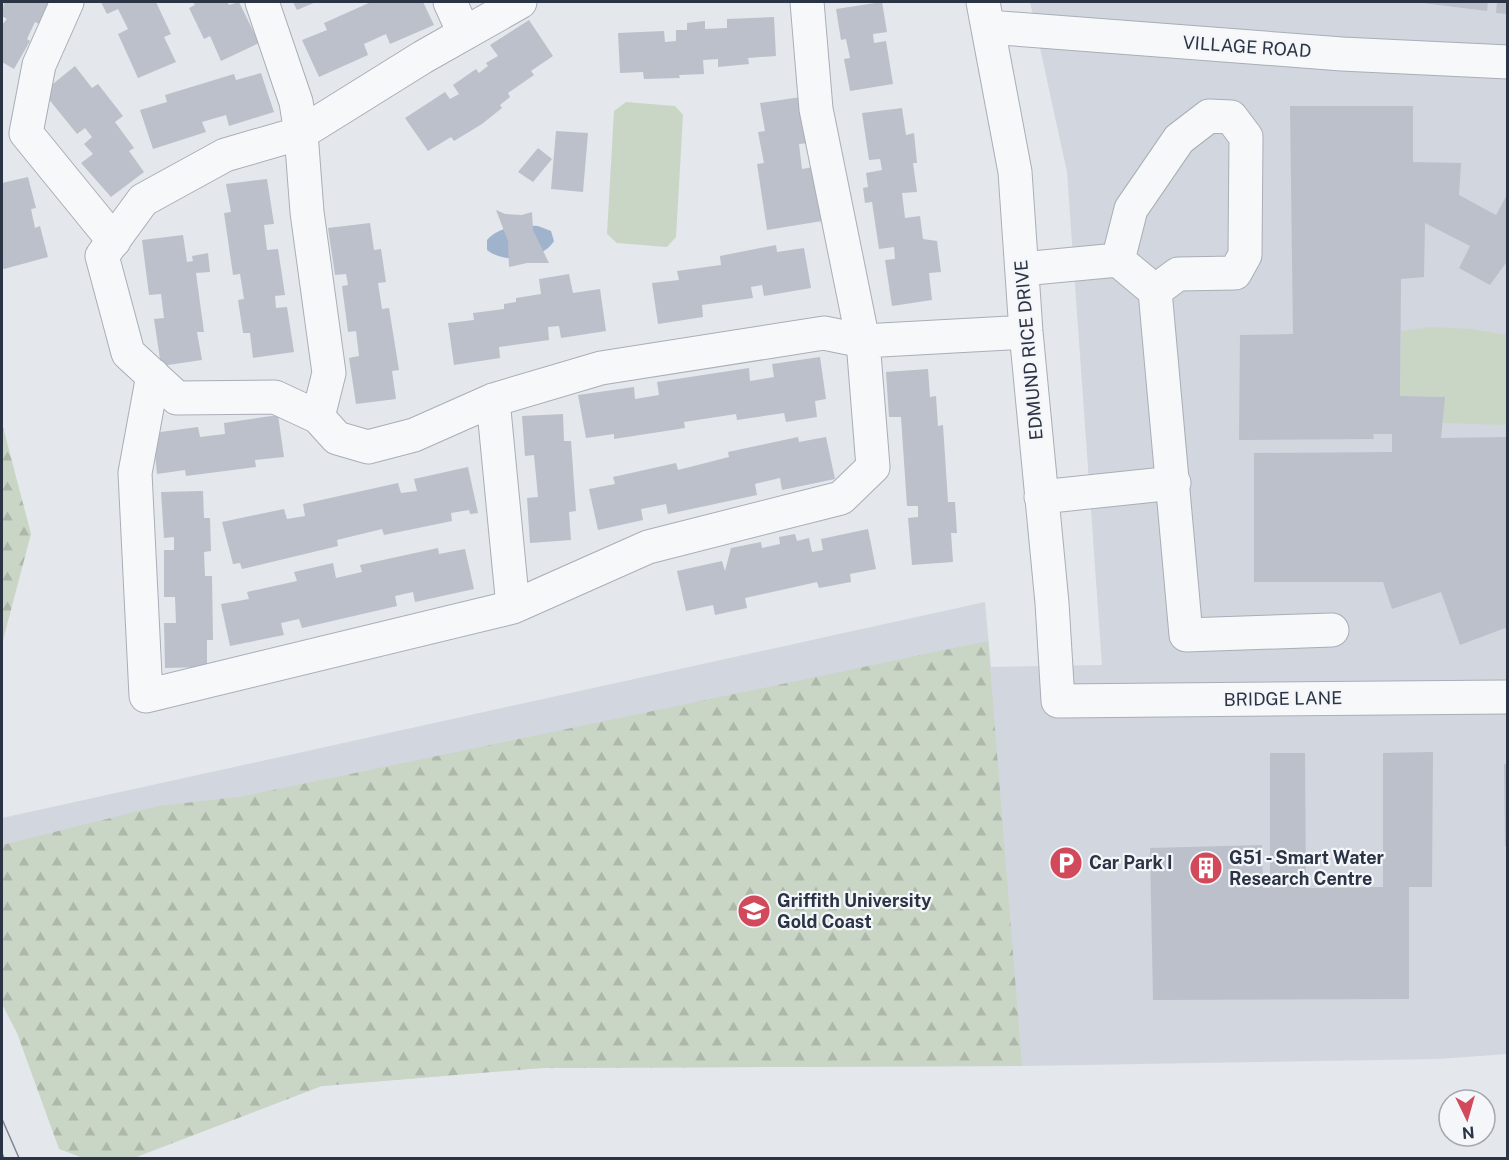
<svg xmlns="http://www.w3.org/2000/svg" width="1509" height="1160" font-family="'Public Sans',sans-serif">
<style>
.built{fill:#d2d6de}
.green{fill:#c9d6c5}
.forest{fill:url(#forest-firs)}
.water{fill:#9fb4cc}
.building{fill:#bbc0ca}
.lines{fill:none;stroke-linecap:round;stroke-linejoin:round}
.minor-casing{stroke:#a9aeb7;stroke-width:35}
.minor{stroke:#f7f8fa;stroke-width:33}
.tram{stroke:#7d8696;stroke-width:1.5}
.labels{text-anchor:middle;stroke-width:4.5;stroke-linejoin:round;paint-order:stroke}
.street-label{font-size:18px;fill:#2b3445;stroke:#f4f6f9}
.poi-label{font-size:18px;font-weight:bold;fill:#2b3445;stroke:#f4f6f9;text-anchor:start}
</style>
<defs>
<pattern id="forest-firs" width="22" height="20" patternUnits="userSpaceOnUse" patternTransform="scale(1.5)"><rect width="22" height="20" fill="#c9d6c5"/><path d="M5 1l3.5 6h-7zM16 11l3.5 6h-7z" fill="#adb8ab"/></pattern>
</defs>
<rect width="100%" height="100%" fill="#e4e7ec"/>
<path class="built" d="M1030 2H1507V1054L1438 1059 1022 1066 542 1068 322 1086 2 1004V818L985 602 991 667 1102 665 1067 172Z"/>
<path class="green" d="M626 102 675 106 683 115 676 237 667 247 617 243 607 234 614 111Z
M1430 327 1472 329 1507 335V425L1442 423 1444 397 1400 396 1401 331Z"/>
<path class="forest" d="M2 423 31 534 2 644Z
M988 641 1022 1066 542 1068 322 1086 134 1158H83L59 1149 17 1033 2 1004V845L159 806 245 796Z"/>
<path class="water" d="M538 226 551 231 554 241C543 260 503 264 487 250V240C499 226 521 225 538 226Z"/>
<path class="building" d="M4 2H51L39 24 35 22 27 39 30 41 14 69 2 62V25L7 19 2 16Z
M101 2H156L171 34 164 37 176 62 138 78 118 34 128 29 118 9 107 14Z
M193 2H227L229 5 239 2 259 43 221 61 210 36 204 39 189 8 195 5Z
M293 2H316L297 10Z
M371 2H423L434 25 390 44 386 34 364 44 368 55 319 77 302 40 327 30 324 23Z
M882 2 887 32 873 34 874 43 886 41 893 84 850 91 844 59 850 58 846 39 841 40 836 9Z
M1415 2H1488L1487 11Z
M1497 2H1508V14L1496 13Z
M774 17 776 56 748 58 749 64 718 67V59L703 60 704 74 679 75 680 78 644 79 643 72 620 73 618 33 664 31 665 42 676 41V30H687V23L705 21V29L727 28V19Z
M529 20 553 56 531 71 534 75 508 93 510 97 500 105 502 108 482 124 454 141 451 137 428 151 405 118 445 92 450 99 459 94 453 85 476 69 479 73 488 66 486 63 498 56 490 45Z
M75 66 92 88 98 84 123 116 115 122 134 148 129 151 144 172 111 197 81 163 93 154 84 144 92 137 85 128 77 134 43 92Z
M261 73 274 112 229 126 226 115 202 122 206 132 153 149 140 110 167 102 165 95 234 74 236 80Z
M801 97 809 143 799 144 802 169 813 167 822 221 767 230 757 164 764 163 758 132 765 131 760 103Z
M1290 106H1413V162L1461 163 1459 195 1496 215 1508 193V260L1490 285 1459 268 1470 246 1425 223 1424 277 1401 279 1400 396 1445 397 1441 438 1508 437V633L1505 628 1460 645 1441 592 1392 609 1383 582H1254V453L1392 452V434H1373L1374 439 1239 440 1240 335 1293 334Z
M902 108 906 135 914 133 917 163H913L917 192 902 193 905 218 920 216 923 239 937 241 941 272 929 273 932 300 892 306 885 260 895 259 894 247 879 249 872 202 865 203 863 188 868 187 866 173 882 170 880 159 869 160 862 113Z
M556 131 588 133 583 192 551 189Z
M538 148 552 159 533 182 518 172Z
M28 177 36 208 31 209 35 228 40 226 48 257 4 269 2 266V183Z
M267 179 274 224 264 225 267 250 278 249 285 295 275 296 276 308 287 307 294 352 253 358 250 333H243L238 300 244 299 240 274 233 275 224 213 231 212 226 184Z
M496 210 505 214 522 215 532 212 533 230 549 263H527L509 267 508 241Z
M370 223 374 250 381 249 386 282 378 283 382 309 389 308 399 370 392 371 396 399 356 404 349 358 359 356 356 331 348 332 342 286 348 285 346 274 335 275 328 228Z
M183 235 187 262 193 261 192 256 208 253 210 272 196 273 204 332H197L202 360 161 366 154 319 164 318 161 294 149 295 142 240Z
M776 245 777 252 804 248 811 288 764 296 762 285 751 287 753 298 702 305 703 317 658 324 652 283 679 280 677 271 721 265 720 256Z
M569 274 573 293 600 289 606 331 561 338 559 326 548 327 549 340 499 347 500 358 454 365 448 323 474 320 473 313 504 309V304L516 302V298L541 294 539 279Z
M820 357 826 399 815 401 817 417 786 422 784 413 737 420 736 414 684 422 685 428 614 439V434L586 438 578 395 634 387 635 399 659 395 657 382 749 368 750 381 774 377 772 364Z
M928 369 930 397 936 396 938 426 943 425 948 502H955L957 533H951L953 562 912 565 908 518 918 517V506H907L901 417H889L886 372Z
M563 414 564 441H571L576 511 569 512 571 540 530 543 527 498 538 497 534 455 525 456 522 416Z
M278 415 284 457 255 460 256 467 186 476 185 470 157 474 153 433 198 427 200 437 225 434 224 423Z
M798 437 799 442 826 437 835 479 782 490 780 478 755 484 757 495 668 514 666 504 641 509 643 520 598 530 589 489 615 484 613 477 676 463 678 470 729 457 728 452Z
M468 467 478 513 470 514 469 510 451 513 452 521 384 535 382 529 337 540 338 546 242 569 240 563 233 564 222 522 284 509 287 519 305 516 303 504 398 483 401 493 417 491 414 479Z
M203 491 204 518H210L211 551 204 552 205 576H212L213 640H207V667L165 668 164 623H176L175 597H164V550H174V537L164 538 161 492Z
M868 529 876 569 850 574 851 582 819 588 817 582 745 598 747 608 715 615 713 605 686 611 677 571 722 561 725 571 731 548 761 542 762 548 780 544 779 537 795 534 797 541 809 538 812 552 823 550 821 539Z
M438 548 439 554 465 549 474 589 415 602 413 592 395 596 397 606 302 628 299 619 281 623 284 635 230 646 221 604 249 599 247 592 297 581 294 572 333 563 336 578 362 572 360 565Z
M1433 752 1432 887H1409V999L1153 1000 1150 848 1262 845 1263 888H1270V753H1305L1306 888 1383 887V753Z
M1504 764H1508V846H1505Z"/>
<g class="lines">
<defs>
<path id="minor" d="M67 2 39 65 26 133 114 241
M262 2 296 102 301 133 307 212 329 373 318 417
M450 2 464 33
M520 2 423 57 301 133 225 155 143 200 102 256 128 353 177 398 275 397 318 417 337 438 368 447 414 435 493 400 601 368 824 333 863 341 1026 332
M983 2 1015 172 1026 332 1052 603 1058 701 1508 697
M988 27 1342 54 1508 62
M1118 260 1131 209 1179 139 1209 116 1231 117 1246 137 1245 255 1235 273 1178 274 1155 291
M1022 269 1118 260 1155 291 1186 635 1332 630
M153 375 135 473 146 696 513 607 648 547 841 498 873 467 863 341 816 109 807 2
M493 400 513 607
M1041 497 1174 483"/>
</defs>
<use href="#minor" class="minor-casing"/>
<use href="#minor" class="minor"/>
<path class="tram" d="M2 1119 19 1158
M2 1153 4 1158"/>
</g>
<defs>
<symbol id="parking-disc" viewBox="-11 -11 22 22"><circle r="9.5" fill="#d1495b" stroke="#f4f6f9"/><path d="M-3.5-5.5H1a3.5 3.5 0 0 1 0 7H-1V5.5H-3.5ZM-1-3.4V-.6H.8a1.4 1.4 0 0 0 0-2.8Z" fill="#fff"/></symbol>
<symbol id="building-disc" viewBox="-11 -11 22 22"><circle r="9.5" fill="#d1495b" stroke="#f4f6f9"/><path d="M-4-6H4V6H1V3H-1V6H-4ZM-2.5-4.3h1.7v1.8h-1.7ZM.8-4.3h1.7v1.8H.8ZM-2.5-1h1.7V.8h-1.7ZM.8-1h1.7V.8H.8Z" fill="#fff"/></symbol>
<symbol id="university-disc" viewBox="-11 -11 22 22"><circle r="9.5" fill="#d1495b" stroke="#f4f6f9"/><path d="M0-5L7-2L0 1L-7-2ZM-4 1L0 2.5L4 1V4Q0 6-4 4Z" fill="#fff"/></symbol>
</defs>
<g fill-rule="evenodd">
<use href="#parking-disc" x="1047" y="844" width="38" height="38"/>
<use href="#building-disc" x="1187" y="849" width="38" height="38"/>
<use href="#university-disc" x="735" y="892" width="38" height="38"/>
</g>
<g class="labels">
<g class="street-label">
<text transform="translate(1247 47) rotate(4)" y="6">VILLAGE ROAD</text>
<text transform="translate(1029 350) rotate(-95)" y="6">EDMUND RICE DRIVE</text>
<text transform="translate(1283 699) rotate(-1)" y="6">BRIDGE LANE</text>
</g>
<g class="poi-label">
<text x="1229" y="864">G51 - Smart Water<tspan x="1229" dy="21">Research Centre</tspan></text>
<text x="1089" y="869">Car Park I</text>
<text x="777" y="907">Griffith University<tspan x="777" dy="21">Gold Coast</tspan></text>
</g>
</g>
<rect width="1509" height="1160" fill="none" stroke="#2b3445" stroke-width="6"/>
<g transform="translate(1467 1118) rotate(175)"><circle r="28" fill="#f4f6f9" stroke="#a4a8b1" stroke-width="1.5"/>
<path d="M0-4.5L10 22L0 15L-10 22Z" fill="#d1495b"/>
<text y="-9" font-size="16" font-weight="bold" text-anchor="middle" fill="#2b3445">N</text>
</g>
</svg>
